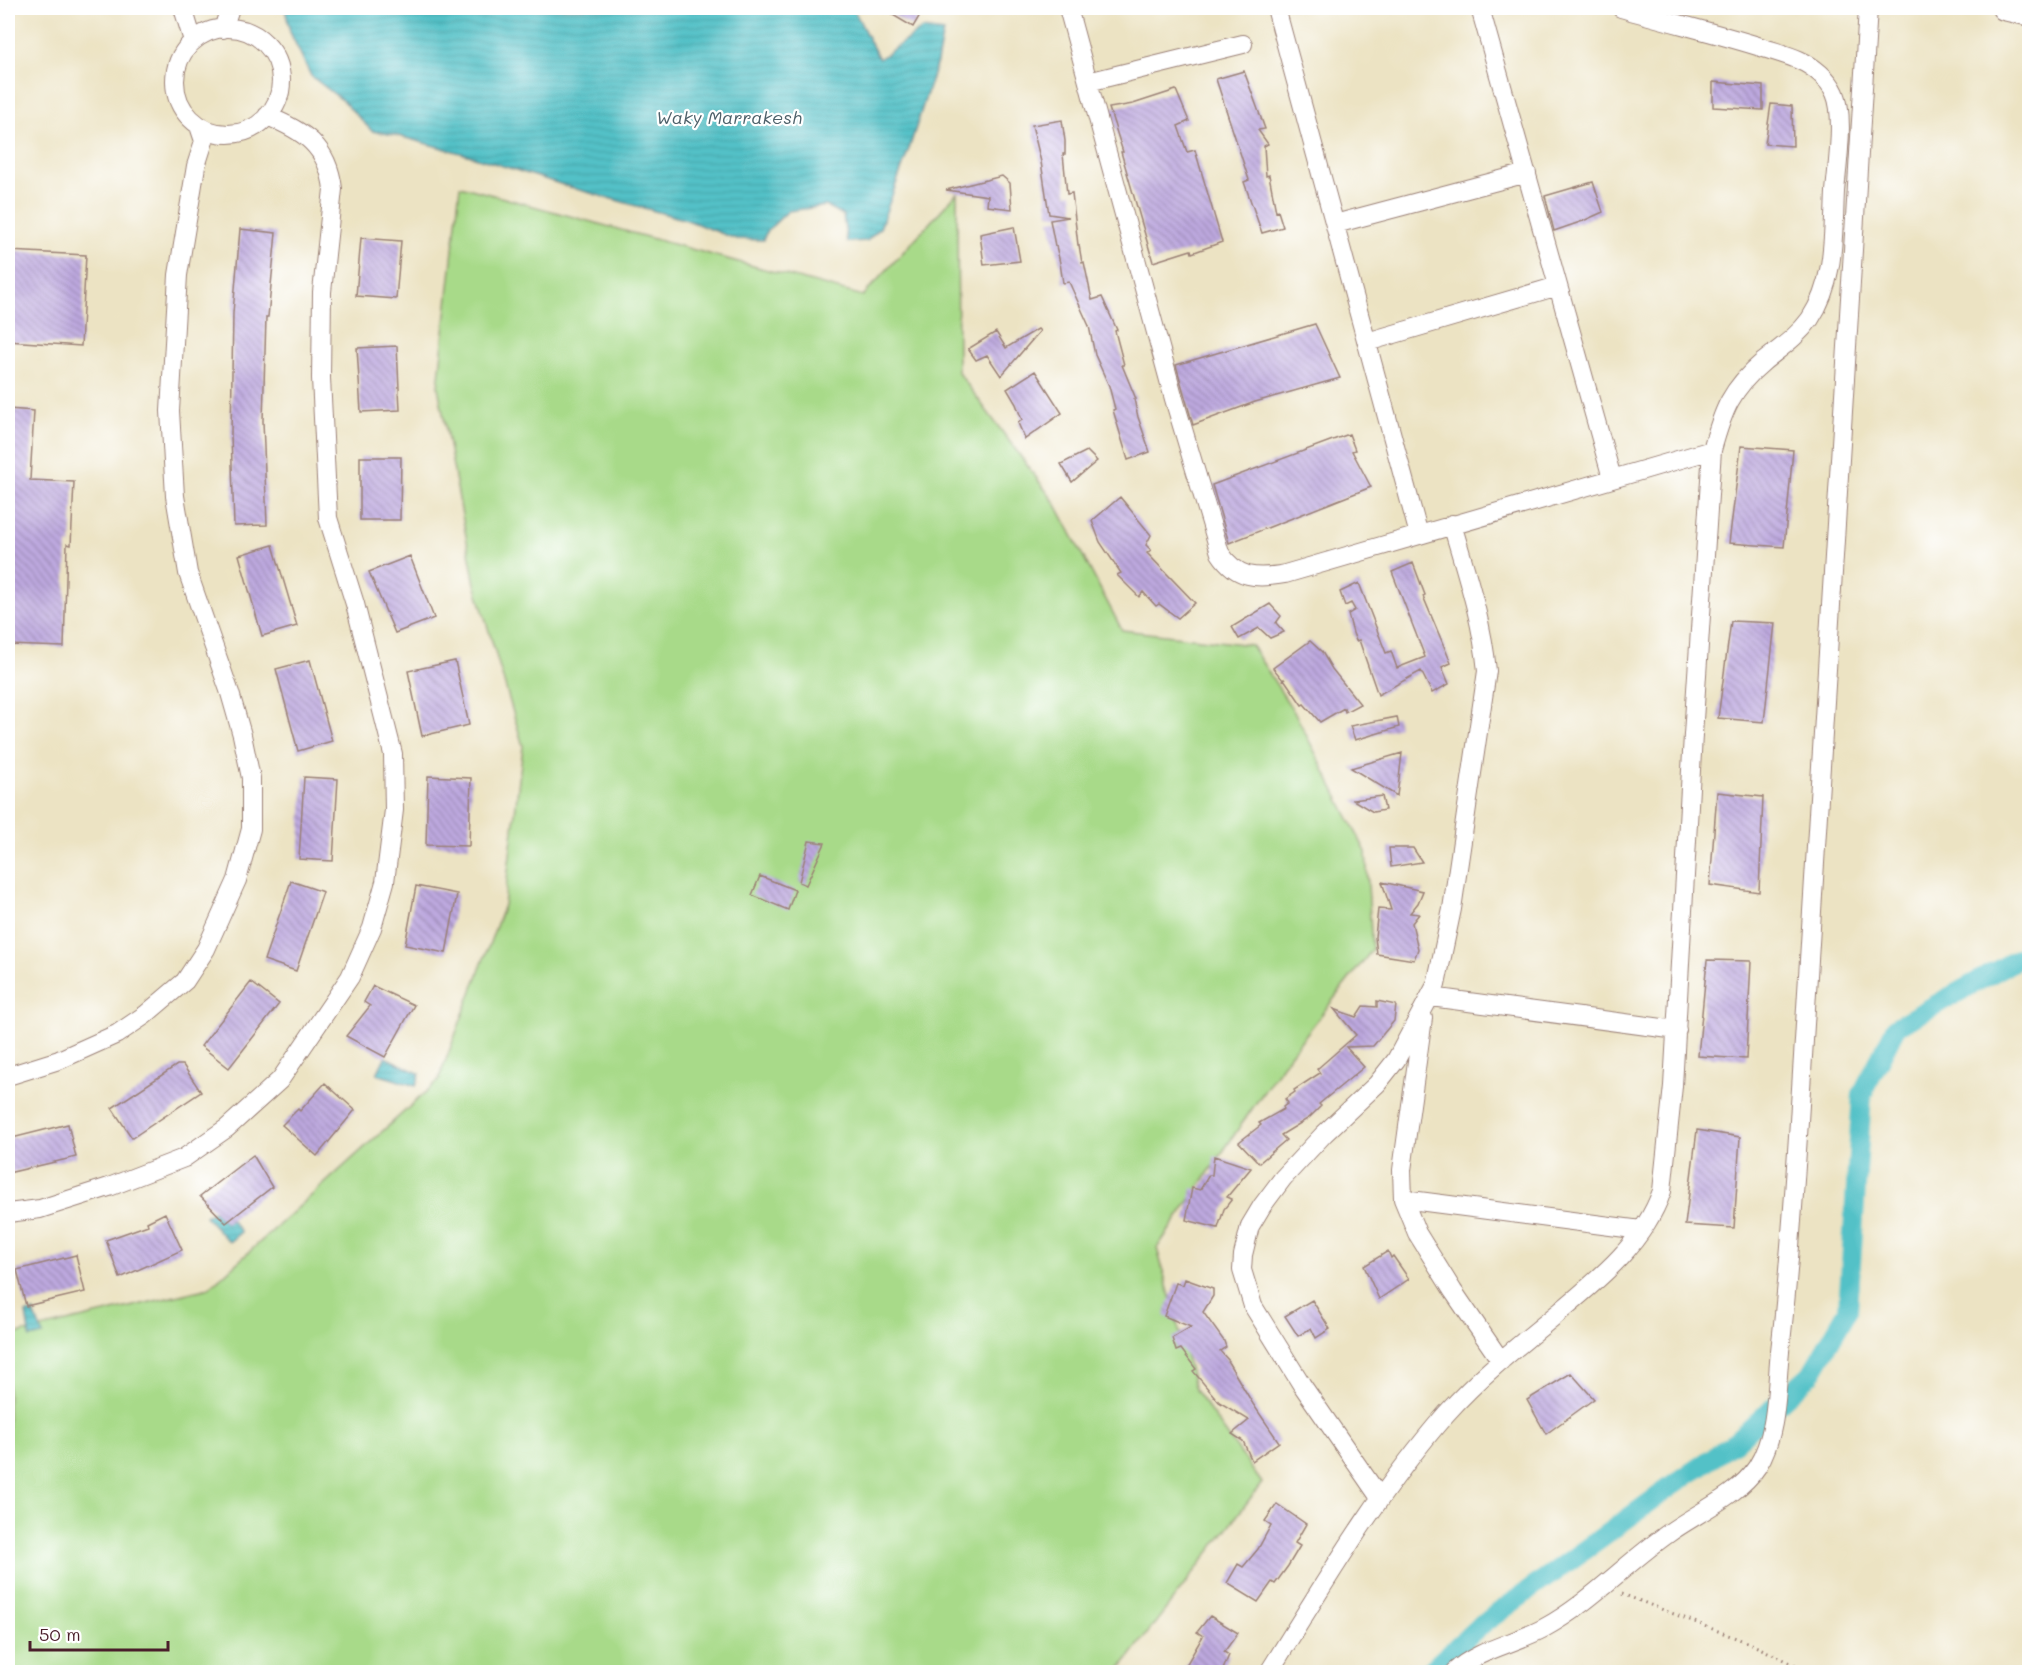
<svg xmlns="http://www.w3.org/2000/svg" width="2037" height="1680" font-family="Mali,sans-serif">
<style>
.green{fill:#a8da89;stroke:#797c5a;stroke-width:1.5}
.water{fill:url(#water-rules);stroke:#4e7079;stroke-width:1.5}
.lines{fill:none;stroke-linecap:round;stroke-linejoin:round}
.canal{stroke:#52c1c7;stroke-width:20}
.building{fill:url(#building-back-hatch)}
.street-casing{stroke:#9b8177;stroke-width:20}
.secondary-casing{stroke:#9b8177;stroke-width:26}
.path{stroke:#9b8177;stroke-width:3;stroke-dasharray:1.5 4.5;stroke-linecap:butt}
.street{stroke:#fff;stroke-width:18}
.secondary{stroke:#fff;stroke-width:24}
.labels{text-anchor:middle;stroke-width:4.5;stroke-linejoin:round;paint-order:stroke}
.water-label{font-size:18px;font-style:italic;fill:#4d6069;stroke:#fff}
</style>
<defs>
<pattern id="water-rules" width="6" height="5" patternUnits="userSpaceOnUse" patternTransform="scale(1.5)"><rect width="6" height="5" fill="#52c1c7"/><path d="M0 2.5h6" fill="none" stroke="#49a5ab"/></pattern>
<pattern id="building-back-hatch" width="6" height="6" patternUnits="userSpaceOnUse" patternTransform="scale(1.5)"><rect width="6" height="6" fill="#bda9df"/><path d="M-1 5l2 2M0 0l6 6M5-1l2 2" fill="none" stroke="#9c89b5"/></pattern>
</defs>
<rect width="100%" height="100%" fill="#fff"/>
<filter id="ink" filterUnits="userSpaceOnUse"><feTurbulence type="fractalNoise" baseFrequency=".0167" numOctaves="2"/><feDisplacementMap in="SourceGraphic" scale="12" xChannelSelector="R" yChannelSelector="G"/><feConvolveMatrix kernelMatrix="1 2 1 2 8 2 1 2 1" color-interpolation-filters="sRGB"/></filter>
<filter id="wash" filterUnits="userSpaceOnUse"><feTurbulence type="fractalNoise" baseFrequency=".008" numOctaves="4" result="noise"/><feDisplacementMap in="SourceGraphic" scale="24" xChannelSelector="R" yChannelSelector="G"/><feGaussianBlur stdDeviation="1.35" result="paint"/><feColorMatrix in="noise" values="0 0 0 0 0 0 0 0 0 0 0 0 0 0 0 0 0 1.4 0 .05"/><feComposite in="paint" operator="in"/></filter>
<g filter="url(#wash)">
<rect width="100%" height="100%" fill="#ece3c3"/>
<path class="green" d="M460 186 863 296 957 193 958 372 1055 503 1122 630 1251 645 1296 715 1366 852 1372 950 1282 1065 1157 1248 1195 1390 1262 1483 1118 1672H8V1336L209 1288 438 1081 504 905 523 746 475 584 438 387Z"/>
<path class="water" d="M285 8H853L879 59 922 29 943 32 937 62 910 146 880 228 867 241 847 242 843 215 826 206 788 211 767 231 763 240 736 239 687 220 576 189 468 155 395 135 372 131 342 100 311 76 290 32Z
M385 1057 420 1074 416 1086 377 1074Z
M214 1211 226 1223 231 1220 241 1232 229 1242 205 1216Z
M34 1312 43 1335 30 1338 26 1313Z"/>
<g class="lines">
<path class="canal" d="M1429 1672 1476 1629 1680 1480 1734 1443 1811 1374 1848 1310 1862 1094 1896 1027 2030 952"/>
</g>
<g id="blocks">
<path class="building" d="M881 8H924L913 27Z
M1244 71 1265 129 1258 130 1268 144 1264 146 1266 176 1269 175 1276 212 1278 211 1283 227 1262 233 1244 182 1249 180 1216 79Z
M1713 82 1763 86V110L1713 107Z
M1176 90 1189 121 1178 126 1187 152 1195 150 1222 242 1192 253 1191 250 1153 262 1121 152H1123L1109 108 1133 104Z
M1771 104 1792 106 1793 146 1765 144Z
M1062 120 1065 141V154H1063L1067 194 1072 193 1078 245H1079L1082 263 1084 262 1092 300 1102 297 1117 330 1115 331 1124 365H1122L1136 399H1134L1138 417 1150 452 1128 460 1113 410 1115 409 1109 386 1095 355 1089 326 1069 282 1063 283 1060 263 1056 246H1055L1050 220 1069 217 1049 214 1041 162 1032 125Z
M1002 176 1010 183 1012 209 987 206 988 196 946 190Z
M1593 182 1603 212 1583 221 1554 231 1545 196Z
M1014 227 1020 261 984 265 980 234Z
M240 229 276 233 268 317H266L263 421 267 525 234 526 231 434 233 313Z
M361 238 401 241 396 299 356 296Z
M8 251 86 255 81 346 8 341Z
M1315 324 1340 378 1255 402 1193 425 1176 365Z
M1038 329 1040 331 1001 376 987 355 976 360 968 349 996 332 1006 348Z
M397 346 400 410 361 412 357 348Z
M1035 371 1062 413 1025 439 1018 423 1022 420 1016 404 1007 389Z
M8 409 34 411 30 480 74 482 71 545 67 544 64 647 8 645Z
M1349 434 1355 450 1352 451 1371 487 1229 543 1212 485Z
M1741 446 1793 450 1784 547 1729 543Z
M1087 451 1097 461 1072 482 1061 464Z
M360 457H401L400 520H360Z
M1120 497 1151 535 1146 545 1151 550 1147 553 1195 603 1178 618 1159 604 1156 606 1143 592 1139 597 1117 575 1121 573 1100 542 1092 521Z
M273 545 297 626 262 636 239 555Z
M410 556 434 618 395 633 369 572Z
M1413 563 1425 595 1423 596 1451 663 1442 667 1449 684 1432 693 1421 671 1378 695 1359 640 1356 641 1353 633 1348 614 1355 610 1351 603 1345 606 1340 592 1359 583 1386 653 1391 651 1397 668 1425 657 1392 572Z
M1270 604 1281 616 1276 623 1284 632 1270 638 1259 628 1239 639 1232 627Z
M1731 621 1775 623 1764 722 1718 718Z
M1310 641 1322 652 1332 669 1360 704 1345 712 1344 708 1320 722 1304 704 1302 705 1284 679 1283 680 1273 668Z
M310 660 332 741 298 751 276 669Z
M455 661 469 725 422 736 408 671Z
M1397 717 1399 727 1355 740 1350 726Z
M1402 753 1397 796 1351 768Z
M428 776 471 778 469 846 426 845Z
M304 777 338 779 333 861 299 859Z
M1717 792 1763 797 1759 892 1710 885Z
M1382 796 1385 810 1373 812 1353 800Z
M809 841 825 843 806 885 799 882Z
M1389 848H1413L1422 862 1391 867Z
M760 876 795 890 788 910 752 895Z
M291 881 323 892 296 971 264 960Z
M1382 882 1423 891 1418 903 1410 913 1419 914 1412 923 1418 949 1414 960 1377 954 1375 937 1378 909 1391 910Z
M416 886 457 894 446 953 405 945Z
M1707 960 1751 961 1746 1059 1698 1056Z
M251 982 279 1004 229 1068 201 1046Z
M373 986 414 1005 385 1057 346 1036 370 1006 364 1002Z
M1377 1001 1396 1005 1394 1021 1373 1046 1346 1047 1364 1067 1319 1104 1321 1106 1309 1118 1281 1135 1286 1140 1259 1163 1239 1142 1261 1125 1259 1123 1284 1109 1283 1107 1288 1103 1285 1099 1295 1092 1294 1090 1320 1073 1317 1069 1356 1035 1334 1009 1356 1017 1363 1006 1377 1007Z
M177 1065H183L201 1092 132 1138 112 1108Z
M325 1083 355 1110 317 1156 282 1125 298 1109 300 1111Z
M68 1124 76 1157 8 1173V1139Z
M1697 1130 1740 1137 1734 1228 1685 1225Z
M253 1155 272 1187 226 1223 200 1196Z
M1214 1156 1251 1168 1227 1197 1232 1199 1224 1209 1218 1228 1186 1220 1192 1188 1200 1190 1209 1175H1212Z
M165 1213 182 1250 120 1278 106 1240 148 1225 147 1222Z
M1388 1251 1391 1258 1393 1256 1409 1279 1379 1299 1364 1266Z
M76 1255 85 1292 26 1306 17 1270Z
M1185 1279 1213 1289V1296L1203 1312 1224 1341 1226 1347 1220 1351 1229 1361 1228 1362 1253 1404 1279 1442 1252 1461 1243 1441 1232 1434 1249 1420 1219 1402 1193 1371 1196 1369 1181 1349 1176 1351 1172 1338 1191 1327 1164 1316 1176 1283 1183 1285Z
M1312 1300 1330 1329 1316 1338 1311 1328 1298 1336 1285 1316Z
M1571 1373 1594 1399 1546 1434 1527 1400Z
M1277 1504 1306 1524 1295 1543 1300 1546 1288 1566 1275 1584 1272 1582 1258 1602 1227 1583 1238 1564 1243 1567 1258 1549 1271 1525 1265 1521Z
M1210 1616 1238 1633 1224 1652 1229 1655 1222 1672H1182L1203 1636 1197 1632Z"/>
</g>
</g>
<g filter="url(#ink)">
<use href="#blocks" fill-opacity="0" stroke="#9b8177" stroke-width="1.5"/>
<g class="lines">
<defs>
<path id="street" d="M183 8 193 41
M1068 8 1174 399 1220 553C1237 579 1257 579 1285 574L1712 450
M1276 8 1419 535
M1480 8 1612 478
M175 81a53 53 0 1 1 106 0a53 53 0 1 1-106 0Z
M223 29 230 8
M1088 82 1243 44
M1335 224 1527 173
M1367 342 1558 286
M1431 997 1677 1030
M1423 1018 1402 1170 1403 1199 1417 1233 1453 1291 1501 1361
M8 1076 59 1060 117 1034 145 1015 185 981 206 949 237 880 251 829V778L242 735 230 693 188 573 175 496 170 411 178 275 196 166 204 141 199 126
M1403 1199 1641 1230
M8 1213 40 1209 109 1187 184 1158 227 1128 280 1080 350 977 372 928 385 882 394 810 393 754 355 604 328 518 321 378 322 292 333 189C328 146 304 131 267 116
M1380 1498 1302 1385 1253 1306 1242 1270 1243 1255 1250 1226 1262 1206 1283 1178 1324 1134 1377 1084 1396 1060 1436 985 1452 909 1487 671C1482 620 1466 572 1452 524
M1269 1672C1324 1584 1377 1493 1446 1414 1479 1377 1519 1345 1557 1314 1599 1279 1644 1243 1662 1191L1673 1086 1693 735 1712 450C1723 410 1731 389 1763 362 1780 348 1797 337 1810 319 1835 282 1833 235 1835 192 1837 167 1845 115 1835 93 1829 79 1813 66 1799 60 1788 55 1776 52 1764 48 1717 33 1668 22 1621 8
M1454 1672C1479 1649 1514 1644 1544 1628 1590 1603 1626 1563 1669 1533 1695 1514 1739 1495 1757 1467 1778 1434 1776 1389 1780 1351 1789 1275 1794 1198 1799 1121 1825 750 1847 379 1868 8"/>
<path id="secondary" d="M2004 8 2030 14"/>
</defs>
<use href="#street" class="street-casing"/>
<use href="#secondary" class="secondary-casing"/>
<path class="path" d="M1622 1594 1749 1643 1810 1672"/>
<use href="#street" class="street"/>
<use href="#secondary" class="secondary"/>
</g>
</g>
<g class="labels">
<g class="water-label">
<text x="729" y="124">Waky Marrakesh</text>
</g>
</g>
<rect width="2037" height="1680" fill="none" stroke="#fff" stroke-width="30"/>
<path d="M30 1641v9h138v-9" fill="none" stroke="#4a1f2b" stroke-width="3"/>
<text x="39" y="1641" font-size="18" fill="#4a1f2b" stroke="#ffffff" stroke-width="4.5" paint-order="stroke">50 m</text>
</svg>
